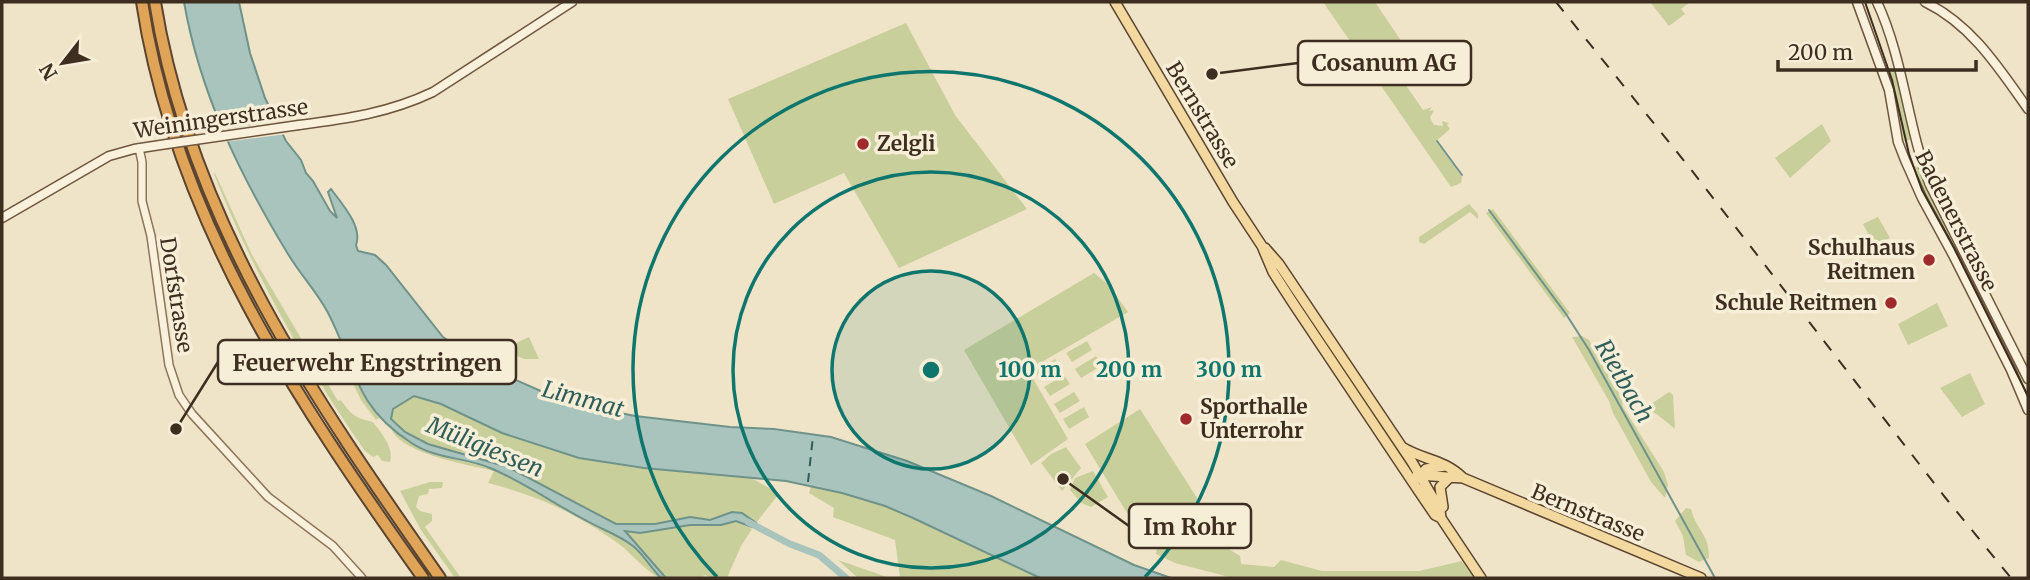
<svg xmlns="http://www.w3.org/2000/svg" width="2030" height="580" font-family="Merriweather,serif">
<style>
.green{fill:#c9cf9b}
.water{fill:#a9c4bc;stroke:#6f938a;stroke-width:2}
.pier{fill:#f0e4c8}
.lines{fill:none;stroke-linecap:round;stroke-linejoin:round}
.stream{stroke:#6f938a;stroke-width:2}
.canal{stroke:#a9c4bc;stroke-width:7}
.ferry{stroke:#2f5d5a;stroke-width:2;stroke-dasharray:9 7;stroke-linecap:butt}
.tertiary-casing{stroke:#8d765c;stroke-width:10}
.secondary-casing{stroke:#6f573f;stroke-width:11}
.primary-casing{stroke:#5b4430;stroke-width:12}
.motorway-casing{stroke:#5b4430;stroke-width:14}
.tertiary{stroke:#faf1dc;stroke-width:7}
.secondary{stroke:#faf1dc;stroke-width:8}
.primary{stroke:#f3d9a0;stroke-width:9}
.motorway{stroke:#e0a458;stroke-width:10}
.tram{stroke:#3d2e20;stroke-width:2}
.rail{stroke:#3d2e20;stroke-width:2;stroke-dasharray:12 12;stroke-linecap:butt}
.secondary-bridge-casing{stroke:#6f573f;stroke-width:11;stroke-linecap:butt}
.secondary-bridge{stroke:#faf1dc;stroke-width:8}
.ring{fill:none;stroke:#0f766e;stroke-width:3.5}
.poi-dot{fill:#9e2a2b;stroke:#f7eed8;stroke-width:2.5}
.labels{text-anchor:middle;stroke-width:7;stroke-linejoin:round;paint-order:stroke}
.street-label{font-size:21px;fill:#3d2e20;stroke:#f7eed8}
.poi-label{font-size:21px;font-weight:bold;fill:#3d2e20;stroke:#f7eed8;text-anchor:start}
.water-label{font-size:23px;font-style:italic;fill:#2f5d5a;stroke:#f7eed8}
.centre{fill:#0f766e;stroke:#f7eed8;stroke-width:3.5}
.ring-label{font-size:21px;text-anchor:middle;font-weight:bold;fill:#0f766e;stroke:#f7eed8;stroke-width:7;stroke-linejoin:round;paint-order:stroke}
.leader{fill:none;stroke:#3d2e20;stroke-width:2.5}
.callout-dot{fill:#3d2e20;stroke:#f7eed8;stroke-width:2.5}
.callout{fill:#f7eed8;stroke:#3d2e20;stroke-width:2.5}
.callout-label{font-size:23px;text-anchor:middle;font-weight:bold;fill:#3d2e20}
</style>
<rect width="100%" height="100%" fill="#f0e4c8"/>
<path class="green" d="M1323 2H1375L1416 63 1399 75 1423 110 1432 107 1429 111 1434 110 1430 118 1434 125 1443 126 1442 121 1449 123 1447 125 1450 129 1436 141 1462 177 1461 183 1451 187Z
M1650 2H1690L1681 9 1685 14 1669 26Z
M906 23 955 115 1027 209 899 268 844 173 774 204 728 99Z
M1897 68 1913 139 1902 142 1895 101 1885 72Z
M1822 124 1831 141 1790 178 1775 158Z
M1912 166 1919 167 1933 201 2025 383H2019L1926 202Z
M215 173 252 255 338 401 341 400C351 415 356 418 373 422 382 434 394 447 390 462L382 461 378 455 373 457 365 451C305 365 253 272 214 174Z
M1469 204 1478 214V219L1470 212 1424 244 1419 242V237Z
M1493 209 1570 313 1564 318 1486 213Z
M1878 217 1890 238 1875 246 1863 224Z
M1094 273 1114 289 1115 294 1128 312 1028 370 1068 439 1031 465 964 350Z
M1937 303 1948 326 1908 345 1898 324Z
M1582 336 1589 340 1622 398 1623 407 1664 472 1668 485 1665 498 1651 482 1613 413 1609 401 1572 337Z
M529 337 539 359H524L508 352 516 343Z
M1087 341 1092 350 1072 362 1066 353Z
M1096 356 1101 366 1081 378 1075 369Z
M1055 359 1061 369 1040 381 1035 371Z
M351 372 368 403 407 441 430 453 490 468 528 486 589 522 628 542 636 548 660 578C646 572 632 554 619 544 574 512 541 497 488 483L494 471C470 465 400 454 391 428L379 418 376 420 361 400 348 373Z
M1970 373 1985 404 1962 417 1940 388Z
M1064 375 1070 384 1050 396 1044 387Z
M1074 392 1080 401 1060 413 1054 404Z
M1669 392 1673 395 1675 429 1658 415 1645 408Z
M414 396 441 404 502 433 579 458 630 467 751 478 775 491 778 495 756 523 732 512 710 520 690 517 655 524H616L508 467 427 444 405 432 391 419V413L404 400Z
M1084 407 1089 417 1069 429 1063 419Z
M1140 409 1199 501 1141 536 1085 444Z
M1066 447 1081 468 1062 491 1041 463 1051 454Z
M1093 471 1108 497 1091 507 1081 503 1070 490 1075 478Z
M430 482H443L442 488 429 489 428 494 419 496 416 507 420 511 432 514V521L425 527 461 578H455L421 530 400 491Z
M811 486C883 494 975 547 1040 578H900L895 540 833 517 834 508 809 493Z
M1686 508 1691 509C1697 532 1709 532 1709 558L1699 562 1686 555 1683 536 1675 521Z
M736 521 752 529 741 546 727 578H714L704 575 702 578H666L624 531 640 533 690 525H721Z
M1197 525 1217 527 1222 545 1240 556 1241 564 1274 567 1281 560 1322 571H1419L1462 561 1474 578H1233L1175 563 1156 554 1157 547C1180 550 1181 535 1197 525Z
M838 560 890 578H858Z"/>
<path class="water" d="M184 2H239L250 53 265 98 286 141 301 160 306 173 313 181 330 211 337 218 328 192 331 189C341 203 363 226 356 245L358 251 375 255 386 265 443 337 491 369 543 392 596 408 635 416 730 427 774 429 831 437 907 461 991 496 1134 565 1171 578H1040L913 518 885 506 842 493 786 481 644 468 579 458 502 433 441 404 414 396 393 409 391 419 405 432 428 444 508 467 616 524H655L690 517 710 520 732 512 742 513 756 523 752 527 736 521 721 525H690L640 533 625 531 666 578H661C651 568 644 555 633 546 619 535 603 530 587 521 554 504 524 482 490 468 464 457 434 459 410 442 352 404 356 365 327 311 316 291 300 274 288 254 240 175 200 94 184 2Z"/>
<path class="pier" d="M280 121 287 134 223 142 217 130Z"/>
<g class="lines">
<path class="stream" d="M1437 141 1462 175
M1489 210 1566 314 1589 350 1715 578"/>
<path class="canal" d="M748 522 790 544 819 555 846 578"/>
<path class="ferry" d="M808 482 813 436"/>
<defs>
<path id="tertiary" d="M139 148 142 162V201L151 236 169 365 179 395 192 414 268 497 333 546 362 578"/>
<path id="secondary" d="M1857 2 1889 90 1898 142 1905 160 1922 198 1953 255 2011 370 2028 410
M1877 2C1904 60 1907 125 1930 185L2028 379
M1925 2C1972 25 1999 68 2028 109
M299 125C346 119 389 113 433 92L572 2
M2 218 109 156 134 149 167 144"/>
<path id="primary" d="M1115 2 1233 202 1262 246 1273 272 1293 303 1416 487 1435 515 1441 518 1481 578
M1265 248 1279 264 1412 462 1440 510 1441 518
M1402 447C1423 460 1444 459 1463 478
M1417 475 1463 478 1701 578
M1418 478 1426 469 1445 466
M1443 507 1440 487 1451 476"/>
<path id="motorway" d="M142 2C175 220 298 402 423 578
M155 2C190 221 316 401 440 578"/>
</defs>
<use href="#tertiary" class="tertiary-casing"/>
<use href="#secondary" class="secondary-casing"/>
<use href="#primary" class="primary-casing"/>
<use href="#motorway" class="motorway-casing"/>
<use href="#tertiary" class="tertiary"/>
<use href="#secondary" class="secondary"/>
<use href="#primary" class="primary"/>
<use href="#motorway" class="motorway"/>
<path class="tram" d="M1865 2 1892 80 1909 154 1922 190 1954 248 2028 396"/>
<path class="rail" d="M1556 2 1689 167 1944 496 2011 578"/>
<defs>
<path id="secondary-bridge" d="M167 144 299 125"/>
</defs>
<use href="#secondary-bridge" class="secondary-bridge-casing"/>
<use href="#secondary-bridge" class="secondary-bridge"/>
</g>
<circle cx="931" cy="370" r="99" fill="#0f766e" fill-opacity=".12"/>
<g class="ring">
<circle cx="931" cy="370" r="99"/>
<circle cx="931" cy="370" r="198"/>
<path d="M717 577A298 298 0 1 1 1145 577"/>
</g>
<g class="poi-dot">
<circle cx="863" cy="144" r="7"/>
<circle cx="1929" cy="260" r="7"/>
<circle cx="1891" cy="303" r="7"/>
<circle cx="1186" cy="419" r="7"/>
</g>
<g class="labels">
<g class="street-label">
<text transform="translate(1202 115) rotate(59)" y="7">Bernstrasse</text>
<text transform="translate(221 119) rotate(-8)" y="7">Weiningerstrasse</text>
<text transform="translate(1956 221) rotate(63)" y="7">Badenerstrasse</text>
<text transform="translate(176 295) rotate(81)" y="7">Dorfstrasse</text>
<text transform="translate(1588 513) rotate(22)" y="7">Bernstrasse</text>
</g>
<g class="poi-label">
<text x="877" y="151">Zelgli</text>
<text x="1915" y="255" text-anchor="end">Schulhaus<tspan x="1915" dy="24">Reitmen</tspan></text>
<text x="1877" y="310" text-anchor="end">Schule Reitmen</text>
<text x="1200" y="414">Sporthalle<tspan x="1200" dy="24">Unterrohr</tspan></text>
</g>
<g class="water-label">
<text transform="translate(1624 381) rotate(60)" y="8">Rietbach</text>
<text transform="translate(583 399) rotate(15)" y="8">Limmat</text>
<text transform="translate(485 447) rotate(22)" y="8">Müligiessen</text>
</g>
</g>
<circle cx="931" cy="370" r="10" class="centre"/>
<g class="ring-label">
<text x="1030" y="377">100 m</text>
<text x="1129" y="377">200 m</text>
<text x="1229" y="377">300 m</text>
</g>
<path class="leader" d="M1212 74L1298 63M176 429L218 362M1063 479L1129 526"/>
<g class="callout-dot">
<circle cx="1212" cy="74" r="7"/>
<circle cx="176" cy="429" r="7"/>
<circle cx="1063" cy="479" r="7"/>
</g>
<g class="callout">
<rect x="1298" y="41" width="173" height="44" rx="7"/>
<rect x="218" y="340" width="298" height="44" rx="7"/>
<rect x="1129" y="504" width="122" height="44" rx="7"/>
</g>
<g class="callout-label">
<text x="1384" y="71">Cosanum AG</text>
<text x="367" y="371">Feuerwehr Engstringen</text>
<text x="1190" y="535">Im Rohr</text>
</g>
<rect width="2030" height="580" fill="none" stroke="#3d2e20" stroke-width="7"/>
<g transform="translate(63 63) rotate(239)" stroke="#f7eed8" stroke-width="5" paint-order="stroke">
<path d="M0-5L12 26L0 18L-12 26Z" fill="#3d2e20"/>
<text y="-10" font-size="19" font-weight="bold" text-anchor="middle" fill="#3d2e20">N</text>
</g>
<path d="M1778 60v10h198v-10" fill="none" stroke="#3d2e20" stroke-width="3.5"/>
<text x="1788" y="60" font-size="21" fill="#3d2e20" stroke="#f7eed8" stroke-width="5" paint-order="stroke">200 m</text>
</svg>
